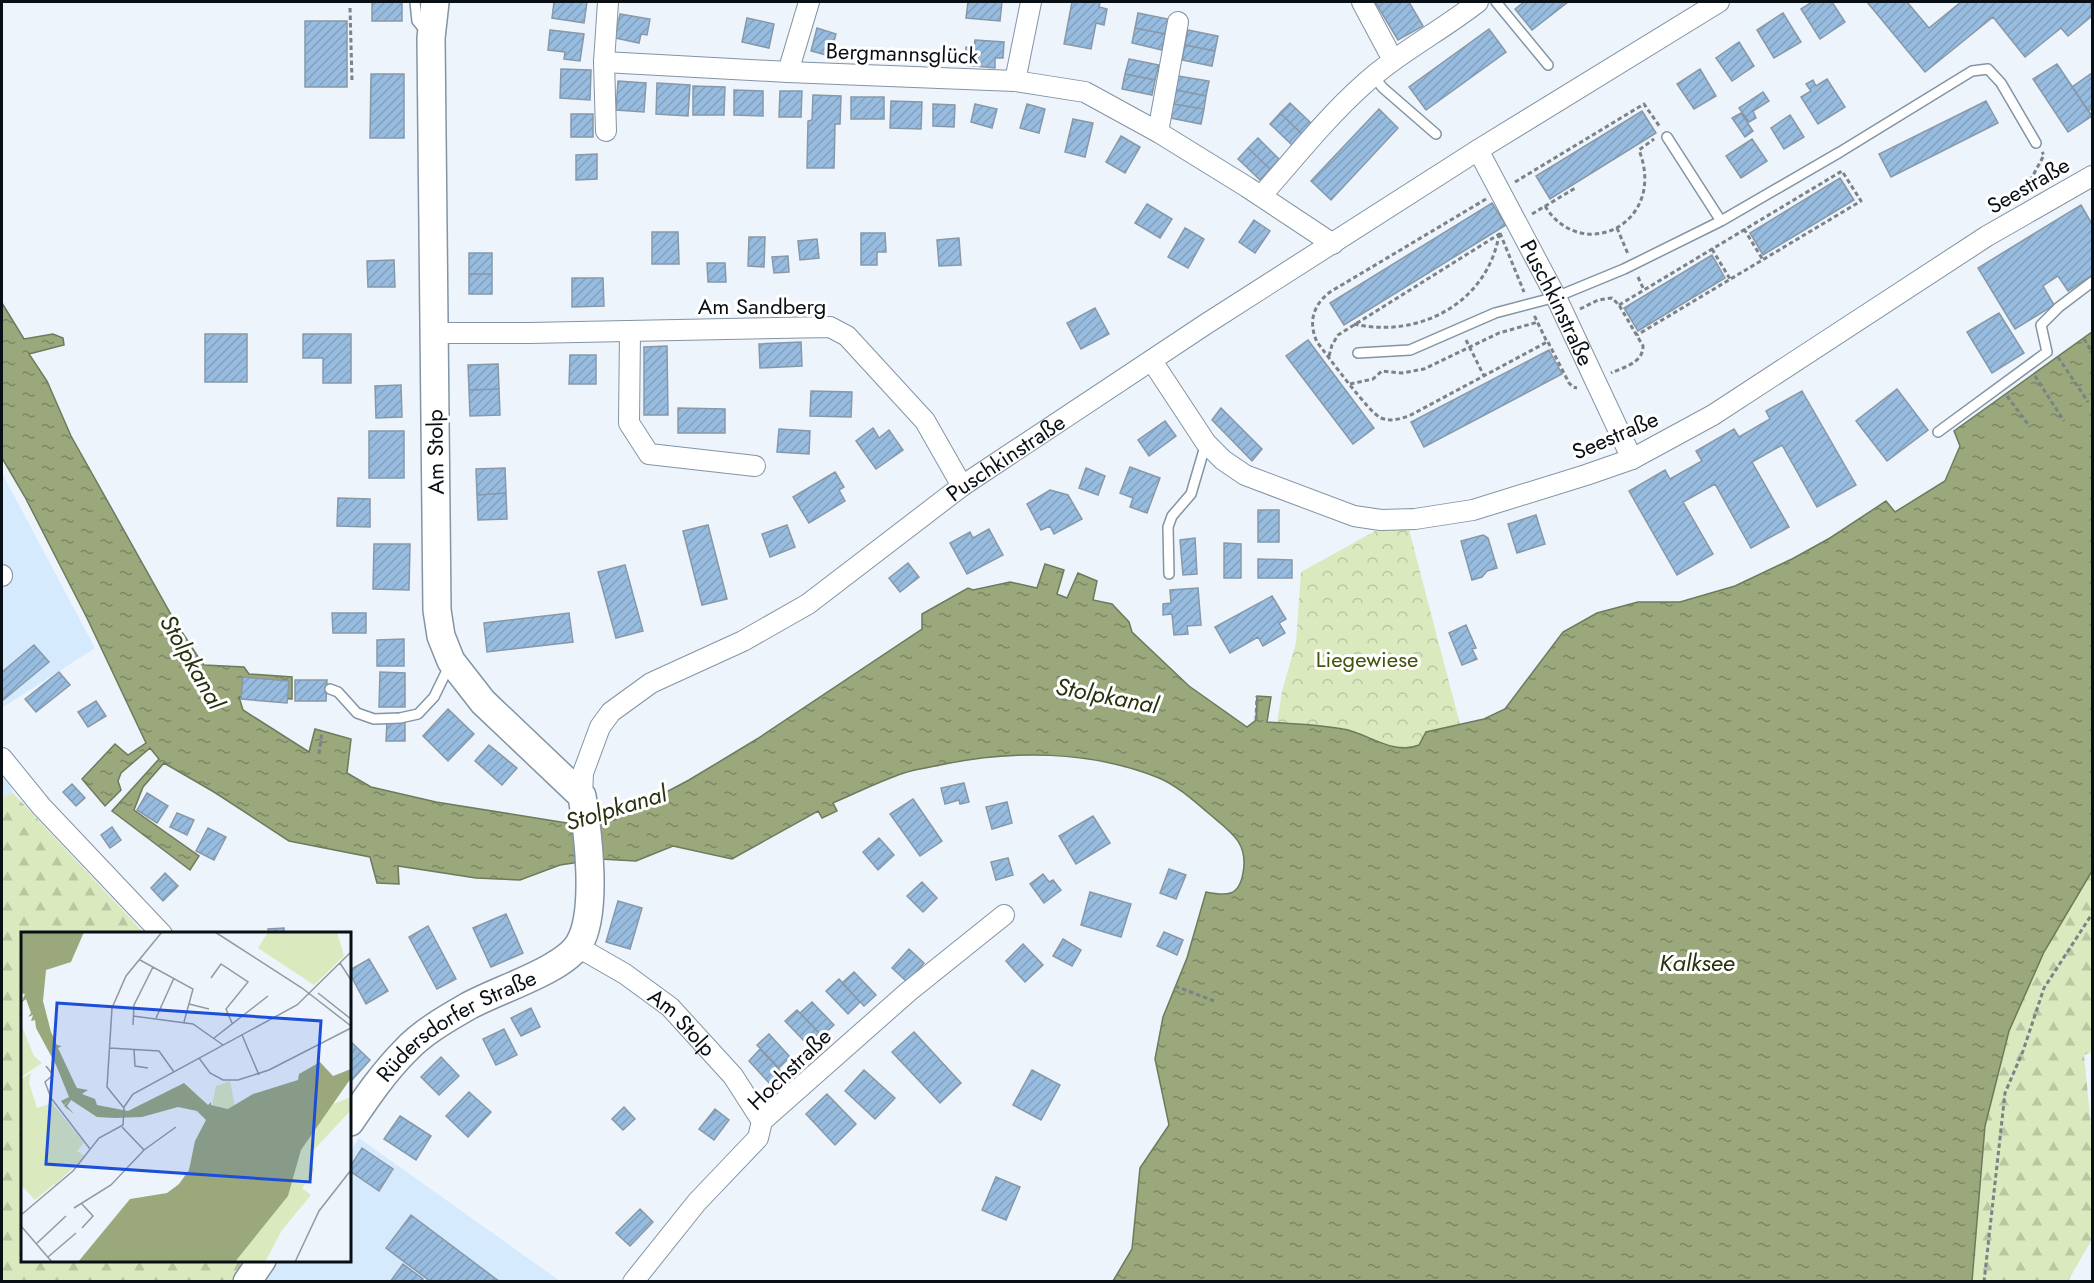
<svg xmlns="http://www.w3.org/2000/svg" width="2094" height="1283" font-family="Jost,sans-serif">
<style>
.built{fill:#d6eafd}
.forest{fill:url(#forest-firs)}
.park{fill:url(#park-crowns)}
.water{fill:url(#water-ripples);stroke:#6e7a5c;stroke-width:1.5}
.building{fill:url(#building-hatch);stroke:#8798a9;stroke-width:1.5}
.lines{fill:none;stroke-linecap:round;stroke-linejoin:round}
.lane-casing{stroke:#8394a4;stroke-width:12}
.street-casing{stroke:#8394a4;stroke-width:22}
.secondary-casing{stroke:#8394a4;stroke-width:30}
.path{stroke:#7b8288;stroke-width:3;stroke-dasharray:4.5 3;stroke-linecap:butt}
.lane{stroke:#fff;stroke-width:9}
.street{stroke:#fff;stroke-width:20}
.secondary{stroke:#fff;stroke-width:27}
.labels{text-anchor:middle;stroke-width:6;stroke-linejoin:round;paint-order:stroke}
.street-label{font-size:22px;fill:#091015;stroke:#fff}
.park-label{font-size:22px;fill:#44530b;stroke:#fff}
.water-label{font-size:24px;font-style:italic;fill:#28310d;stroke:#fff}
.inset-road{fill:none;stroke:#92999f;stroke-width:1.5}
.view{fill:#1d4ed8;fill-opacity:0.15;stroke:#1d4ed8;stroke-width:3}
.inset-edge{fill:none;stroke:#091015;stroke-width:3}
</style>
<defs>
<pattern id="forest-firs" width="22" height="20" patternUnits="userSpaceOnUse" patternTransform="scale(1.5)"><rect width="22" height="20" fill="#dbe9bf"/><path d="M5 1l3.5 6h-7zM16 11l3.5 6h-7z" fill="#bbc7a3"/></pattern>
<pattern id="park-crowns" width="20" height="18" patternUnits="userSpaceOnUse" patternTransform="scale(1.5)"><rect width="20" height="18" fill="#dbe9bf"/><path d="M2 6a3 3 0 1 1 6 0M12 15a3 3 0 1 1 6 0" fill="none" stroke="#bbc7a3"/></pattern>
<pattern id="water-ripples" width="26" height="14" patternUnits="userSpaceOnUse" patternTransform="scale(1.5)"><rect width="26" height="14" fill="#9aa87b"/><path d="M2 4q2-2 4 0t4 0M15 11q2-2 4 0t4 0" fill="none" stroke="#7c8764"/></pattern>
<pattern id="building-hatch" width="6" height="6" patternUnits="userSpaceOnUse" patternTransform="scale(1.5)"><rect width="6" height="6" fill="#97bcdf"/><path d="M-1 1l2-2M0 6l6-6M5 7l2-2" fill="none" stroke="#81a1be"/></pattern>
</defs>
<rect width="100%" height="100%" fill="#edf4fb"/>
<path class="built" d="M2 473 95 648 2 708Z
M2 753 13 793 2 798Z
M359 1138 560 1281 263 1282 277 1261 350 1260V1152Z"/>
<path class="forest" d="M13 793 144 933 22 934V1260L260 1261 246 1281H2V798Z
M2092 871V1052L2084 1055 2092 1136V1239L2068 1281 1972 1282 1985 1126 2009 1031 2044 952Z"/>
<path class="park" d="M1408 526 1460 724 1426 732 1419 745C1393 756 1368 733 1343 729 1321 725 1298 725 1277 723L1282 691 1296 643 1301 572 1375 531Z"/>
<path class="water" d="M2 303 24 339 53 334 63 338 64 345 29 354 47 381 71 436 173 618 200 660 204 665 244 667 249 674 292 677V699L239 697 243 710 309 752 315 729 351 739 347 773 371 787 436 802 573 824 614 820 689 780 757 739 922 629V614L968 588 973 590 1010 582 1037 588 1045 564 1064 570 1057 594 1067 598 1078 573 1097 581 1093 600 1112 604 1129 622 1132 632 1189 686 1247 727 1256 720 1257 696 1271 697 1267 722C1292 724 1318 724 1343 729 1368 733 1393 756 1419 745L1426 732 1484 719 1505 709 1563 632 1597 613 1638 602H1680L1735 586 1792 559 1830 538 1886 501 1895 512 1945 481 1960 446 1954 431 2092 332V871L2044 952 2009 1031 1985 1126 1972 1281H1113L1132 1249 1140 1168 1169 1125 1155 1059 1163 1017 1187 958 1206 892C1226 896 1239 897 1243 873 1249 841 1229 831 1207 812 1193 800 1176 785 1159 778 1090 750 1011 750 940 765 928 768 915 769 904 773 880 781 856 793 833 803L837 811 822 818 818 811 732 859 673 846 636 861 600 859 560 865 520 880 476 878 398 866 399 884 377 883 370 857 289 841 214 792 164 763 143 787 134 810 199 856 190 870 112 811 159 759 150 748 121 773 118 781 121 790 105 806 82 779 115 744 128 755 146 743 87 618 25 497 2 458Z"/>
<path class="building" d="M372 2H402V21H372Z
M554 2H587L584 23 552 18Z
M968 2H1002L1000 21 966 18Z
M1072 2H1100L1099 7 1107 9 1104 25 1096 23 1091 49 1064 44Z
M1375 2H1409L1423 26 1398 40Z
M1524 2H1568L1532 30 1515 9Z
M1812 2H1832L1845 22 1820 39 1801 9Z
M1867 2H1907L1929 28 1961 2H2091L2092 16 2068 36 2061 28 2025 57 1993 17 1925 72Z
M1138 13 1168 19 1165 34 1135 28Z
M1783 13 1801 42 1774 58 1757 30Z
M620 14 650 19 647 35 641 34 639 43 615 38Z
M747 18 774 24 769 48 742 42Z
M305 21H347V87H305Z
M817 28 836 34 830 56 811 51Z
M1135 28 1165 34 1162 50 1132 43Z
M1489 29 1506 52 1426 110 1409 87Z
M550 30 584 34 580 61 564 59 565 52 548 50Z
M1188 30 1218 36 1215 51 1185 45Z
M975 40 1004 42 1003 58H995V68L965 65 966 47 974 48Z
M1739 42 1754 66 1732 81 1716 58Z
M1185 45 1215 51 1212 66 1182 60Z
M1129 59 1159 65 1155 80 1125 74Z
M2057 64 2092 116 2068 132 2033 79Z
M561 69 591 70 590 100 560 98Z
M1700 69 1716 96 1694 109 1677 84Z
M2092 73V108L2088 111 2072 87Z
M371 74H404V138H370Z
M1125 74 1155 80 1152 95 1122 89Z
M1178 76 1209 81 1206 96 1176 90Z
M1827 79 1845 107 1818 124 1801 97 1811 91 1806 84 1813 80 1816 86Z
M618 81 646 83 644 112 616 110Z
M657 83 690 85 688 116 656 114Z
M693 86 725 87 724 115H693Z
M734 90 763 91V116L734 115Z
M1176 90 1206 96 1204 109 1173 104Z
M780 91H802L801 117H779Z
M1763 92 1769 101 1753 111 1756 118 1749 122 1739 108Z
M813 95 841 96 840 124H835L834 168H807L808 121 812 120Z
M851 97H884V119H851Z
M891 101 922 102 921 129 890 128Z
M1986 101 1998 123 1891 177 1879 154Z
M1290 103 1312 124 1302 134 1280 113Z
M933 104 955 105 954 127 933 126Z
M975 104 997 109 992 128 971 122Z
M1027 104 1045 109 1039 133 1020 128Z
M1173 104 1204 109 1201 124 1170 118Z
M1379 109 1398 128 1331 200 1311 181Z
M1642 111 1656 133 1550 199 1536 176Z
M1280 113 1302 134 1292 145 1270 124Z
M1741 113 1753 131 1745 137 1732 118Z
M571 114H593V137H571Z
M1790 115 1804 137 1784 149 1771 128Z
M1073 119 1093 123 1085 157 1065 152Z
M1121 136 1140 147 1125 173 1106 162Z
M1258 138 1279 159 1270 169 1248 148Z
M1752 139 1767 161 1741 178 1726 156Z
M1248 148 1270 169 1260 180 1238 159Z
M597 154V179L576 180V155Z
M1840 178 1854 200 1763 255 1750 233Z
M1492 203 1506 225 1344 325 1330 303Z
M1147 204 1172 219 1160 238 1135 223Z
M2081 205 2092 224V275L2068 291 2058 276 2043 286 2054 305 2015 329 1978 268Z
M1254 220 1270 231 1255 253 1239 242Z
M1185 228 1204 239 1188 268 1168 257Z
M652 232H678L679 264H652Z
M861 233H885L886 252H877V265H861Z
M749 237H765L764 267 748 266Z
M959 238 961 265 939 266 937 240Z
M817 239 819 258 800 260 798 241Z
M469 253H492V274H469Z
M1712 255 1725 278 1638 331 1624 308Z
M788 256 789 272 774 273 772 257Z
M394 260 395 287H368L367 261Z
M707 263H725L726 282H708Z
M469 274H492V294H469Z
M572 278H603L604 306 572 307Z
M1095 308 1109 334 1081 349 1067 323Z
M1999 313 2024 353 1992 373 1967 332Z
M205 334H247V382H205Z
M303 334H351V383H323V358H303Z
M1308 340 1374 428 1353 444 1286 356Z
M801 342 802 366 760 368 759 344Z
M667 346 668 415H644V347Z
M1549 350 1562 374 1424 447 1411 422Z
M570 355H596V384H569Z
M498 364 499 389 469 390 468 365Z
M401 385 402 417 376 418 375 386Z
M499 389 500 415 470 416 469 390Z
M1897 389 1928 430 1887 461 1856 421Z
M811 391 852 392 851 417 810 416Z
M1802 391 1856 485 1817 507 1782 445 1752 462 1789 527 1751 548 1715 484 1683 502 1713 554 1677 575 1629 491 1665 470 1670 479 1702 461 1696 451 1734 429 1739 437 1770 419 1766 411Z
M678 408 725 409V433H678Z
M1221 408 1262 449 1252 461 1212 420Z
M1165 421 1176 436 1149 456 1138 440Z
M873 428 879 438 889 430 903 450 876 469 856 441Z
M779 429 810 431 809 454 777 452Z
M369 431H404V478H369Z
M1130 467 1160 478 1147 513 1130 507 1133 498 1120 493Z
M505 468 506 493 477 495 476 469Z
M1086 468 1105 476 1098 495 1079 488Z
M835 472 844 487 839 490 845 501 809 523 793 497Z
M1050 490 1068 495 1082 519 1054 534 1050 526 1041 530 1027 504Z
M506 493 507 519 478 520 477 495Z
M338 498 370 499V527L337 526Z
M1258 510H1279V542H1258Z
M1536 515 1545 544 1517 553 1508 524Z
M708 525 727 599 702 605 683 531Z
M787 525 795 547 770 557 762 534Z
M989 529 1003 555 967 574 950 543 970 532 973 538Z
M1483 535 1488 538 1497 568 1487 571 1482 577 1472 580 1461 541Z
M1195 538 1197 574 1183 575 1180 540Z
M1224 543 1241 544V578H1224Z
M374 544H410L409 590 373 589Z
M1258 559 1292 560V578H1258Z
M908 563 919 577 900 592 889 578Z
M625 565 643 631 616 638 598 572Z
M1198 588 1201 625 1187 626 1188 634 1174 635 1172 614 1163 615V604L1171 603 1170 590Z
M1272 596 1286 619 1279 623 1285 633 1263 646 1258 637 1230 653 1215 627Z
M332 613H366V633H333Z
M569 613 573 642 487 652 484 623Z
M1466 625 1476 648 1472 649 1477 659 1462 665 1449 633Z
M404 639V666H377V640Z
M34 645 49 662 2 701V672Z
M59 672 70 685 36 712 25 699Z
M380 672 405 673V707H379Z
M243 677 289 681 287 703 241 699Z
M295 680H327L326 701H295Z
M96 701 106 716 88 727 78 712Z
M448 709 474 734 448 761 423 736Z
M387 722H405V741H386Z
M489 745 517 768 502 785 475 761Z
M964 783 969 802 960 804 959 800 945 804 941 788Z
M72 784 85 798 76 806 63 792Z
M147 793 168 806 157 823 137 810Z
M913 799 942 841 920 856 890 814Z
M1007 802 1012 823 992 829 986 807Z
M177 813 194 820 187 835 170 827Z
M1093 816 1110 843 1076 864 1059 836Z
M112 827 121 840 110 848 101 835Z
M208 828 226 837 214 860 196 851Z
M879 838 894 855 878 870 863 852Z
M1008 858 1013 875 996 880 991 862Z
M1169 869 1186 875 1176 899 1160 893Z
M165 873 178 886 163 901 151 888Z
M1043 874 1049 882 1053 880 1061 890 1044 903 1030 884Z
M922 882 937 898 923 912 907 896Z
M1090 892 1131 904 1121 937 1081 925Z
M618 901 642 908 630 949 606 942Z
M506 914 523 953 491 967 473 928Z
M428 926 456 979 437 989 409 937Z
M284 928V934H269L268 929Z
M1164 932 1183 940 1177 955 1157 946Z
M1063 939 1081 950 1072 966 1053 956Z
M1023 944 1043 965 1025 982 1006 961Z
M909 949 924 963 907 982 892 968Z
M369 959 388 991 366 1004 350 974V970Z
M854 972 876 995 864 1006 842 983Z
M839 979 860 1002 848 1014 826 991Z
M812 1002 834 1025 822 1036 800 1013Z
M531 1008 540 1027 521 1036 511 1018Z
M797 1010 819 1033 807 1044 785 1021Z
M504 1029 517 1055 496 1065 483 1039Z
M914 1032 961 1083 940 1103 892 1052Z
M769 1034 790 1057 779 1068 757 1045Z
M350 1041 370 1060 350 1082Z
M760 1049 782 1072 770 1084 749 1061Z
M441 1057 459 1076 439 1095 421 1077Z
M864 1070 895 1098 875 1119 845 1091Z
M1032 1070 1060 1085 1041 1120 1013 1105Z
M469 1092 491 1112 468 1137 446 1116Z
M827 1094 856 1124 835 1145 806 1114Z
M624 1107 635 1119 623 1130 612 1119Z
M715 1109 729 1120 714 1140 699 1129Z
M400 1116 431 1136 416 1160 384 1139Z
M362 1148 393 1169 379 1191 350 1171V1167Z
M996 1177 1020 1187 1006 1220 982 1210Z
M640 1209 653 1222 630 1246 616 1233Z
M411 1215 500 1282H431L386 1248Z
M403 1264 423 1279 421 1282H390Z"/>
<g class="lines">
<defs>
<path id="lane" d="M415 2 417 21 426 32
M1496 2 1548 65
M1373 76 1383 88 1436 134
M1667 137 1721 221
M1358 353 1410 350 1495 313 1556 297 1624 269 1721 221 1840 152 1972 71 1988 69 2001 83 2036 143
M1938 432 2047 352 2041 325 2059 307 2092 282
M1169 574 1168 527 1172 516 1191 494 1206 443
M330 689 338 692 357 713 374 719 400 718 418 714 434 697 450 664"/>
<g id="street">
<path d="M1362 2 1393 60"/>
<path d="M604 62 788 72 1015 81 1085 92 1158 132 1247 187 1333 244"/>
<path d="M788 72 809 2"/>
<path d="M1015 81 1031 2"/>
<path d="M606 131 604 62 608 2"/>
<path d="M1158 132 1178 22"/>
<path id="s1" d="M1478 150 1556 297 1632 459"/>
<path d="M1261 196C1294 159 1326 118 1363 85 1398 53 1441 31 1478 2"/>
<path d="M630 331 629 423 649 454 755 466"/>
<path d="M434 333H529L830 327 847 336 925 421 962 486"/>
<path d="M1152 361 1206 443 1223 460 1245 475 1354 516 1381 520 1415 519 1473 510 1586 475 1632 459 1713 415 1987 236 2092 176"/>
<path d="M2 575V576"/>
<path d="M2 758 41 806 162 934"/>
<path id="s2" d="M582 796 583 773 600 727 611 712 651 683 743 641 808 604 962 486 1206 324 1478 150 1719 2"/>
<path id="s3" d="M578 947 625 974 670 1007 733 1076 762 1121"/>
<path d="M633 1282 697 1202 758 1138 762 1121 908 992 1004 915"/>
</g>
<g id="secondary">
<path id="s4" d="M350 1122C367 1097 384 1072 406 1050 422 1033 444 1020 465 1008 493 991 563 971 579 944 598 913 588 832 582 796L483 702 451 661 441 636 437 610 431 38 435 2"/>
<path d="M247 1282 262 1260"/>
</g>
</defs>
<use href="#lane" class="lane-casing"/>
<use href="#street" class="street-casing"/>
<use href="#secondary" class="secondary-casing"/>
<path class="path" d="M350 8 352 81
M1515 182 1644 104 1660 127
M2023 194 2044 155 2042 152
M1486 199 1330 292C1313 305 1308 322 1317 342 1327 355 1370 414 1381 418 1391 422 1399 419 1409 416L1547 342 1534 315
M1545 206C1581 265 1668 224 1639 150L1654 139
M1532 214 1577 187
M1617 228 1628 254
M1744 229 1763 260
M1500 233 1524 292
M1712 249 1730 279
M1638 277 1644 290
M1619 305 1842 171 1861 201 1637 335
M1580 309 1598 300 1612 298 1619 305 1643 346C1643 363 1624 367 1611 373
M1354 324C1419 339 1487 303 1499 235
M2084 339 2092 352
M1466 340 1484 376
M1548 342 1569 383 1573 387 1577 388
M1329 356 1332 345 1338 335 1501 233
M2058 357 2088 402
M2035 376 2064 421
M1350 384 1373 379 1382 371 1402 373 1424 369 1499 333 1538 322
M2007 396 2030 427
M1256 720 1257 696
M319 754 322 731
M1175 986 1214 1001
M1984 1282 2005 1093 2023 1051 2044 988 2092 914"/>
<use href="#lane" class="lane"/>
<use href="#street" class="street"/>
<use href="#secondary" class="secondary"/>
</g>
<g class="labels">
<g class="street-label">
<text transform="translate(902 53) rotate(2)" y="8">Bergmannsglück</text>
<text transform="translate(2028 185) rotate(-30)" y="8">Seestraße</text>
<text dy="8" stroke="none"><textPath href="#s1" startOffset="172">Puschkinstraße</textPath></text>
<text x="762" y="314">Am Sandberg</text>
<text transform="translate(1615 435) rotate(-23)" y="8">Seestraße</text>
<text transform="translate(435 452) rotate(-91)" y="8">Am Stolp</text>
<text dy="8" stroke="none"><textPath href="#s2" startOffset="562">Puschkinstraße</textPath></text>
<text dy="8" stroke="none"><textPath href="#s3" startOffset="129">Am Stolp</textPath></text>
<text dy="8" stroke="none"><textPath href="#s4" startOffset="147">Rüdersdorfer Straße</textPath></text>
<text transform="translate(789 1069) rotate(-44)" y="8">Hochstraße</text>
</g>
<g class="park-label">
<text x="1367" y="667">Liegewiese</text>
</g>
<g class="water-label">
<text transform="translate(192 662) rotate(60)" y="8">Stolpkanal</text>
<text transform="translate(1107 696) rotate(11)" y="8">Stolpkanal</text>
<text transform="translate(616 808) rotate(-17)" y="8">Stolpkanal</text>
<text x="1697" y="971">Kalksee</text>
</g>
</g>
<g transform="translate(21 932)">
<rect width="330" height="330" fill="#edf4fb"/>
<path d="M0 92 13 124 21 131 0 145ZM10 141 8 151 16 176 31 171 63 211 56 219 64 224 34 253 0 223V147ZM330 165V178L289 222 293 239 281 256 290 263 261 298 244 330H214L267 264 280 218 295 194 312 172Z" fill="#dbe9bf"/>
<path d="M209 149 214 175 207 177 191 173 195 154Z" fill="#dbe9bf"/>
<path d="M247 0H316L323 24 293 53 237 16ZM0 223 33 252 14 268 0 253Z" fill="#dbe9bf"/>
<path d="M0 0H63L50 30 25 38 22 69 30 100 36 113 41 114 37 116 53 150 56 156 67 158 61 162 74 167 76 173 107 179 163 151 187 173 190 170V173L207 177 232 162 277 148 278 142 299 130 312 144 330 137V146L280 218 267 264 214 330H57L109 267 146 261 158 252 168 238 174 209 185 188 176 179 157 175 121 185 94 186 76 185 50 168 46 174 53 182 43 174 49 166 43 173 40 169 48 165 35 133 15 96 14 88 10 89 12 83 7 85 10 81 5 67 0 71 4 62 0 61Z" fill="#9aa87b"/>
<path class="inset-road" d="M194 0 281 56 330 94M119 28 172 57 163 90M319 31 330 48M190 46 200 32 227 50 205 77 211 91M297 61 330 87M168 72 188 77M112 84 172 92 202 113M135 86 153 46M112 93 113 73 132 35M221 103 238 143M193 106 247 64M89 116 138 119 153 140M113 118 114 134 127 136M178 126 189 141 202 148H217L248 138 330 96M25 134 32 143 24 150 30 166 69 217M103 175 112 162 276 73 330 20M101 195 123 218M60 271 72 284 61 296M53 276 90 253 123 218 155 195M0 283 52 239 78 206 102 193 103 176 86 155 91 76 105 44 141 0M0 294 31 330M15 312 45 284M27 325 55 301M274 330 298 279 330 238"/>
<path class="view" d="M36 71 300 89 289 250 25 232Z"/>
<rect width="330" height="330" class="inset-edge"/>
</g>
<rect width="2094" height="1283" fill="none" stroke="#091015" stroke-width="6"/>
</svg>
